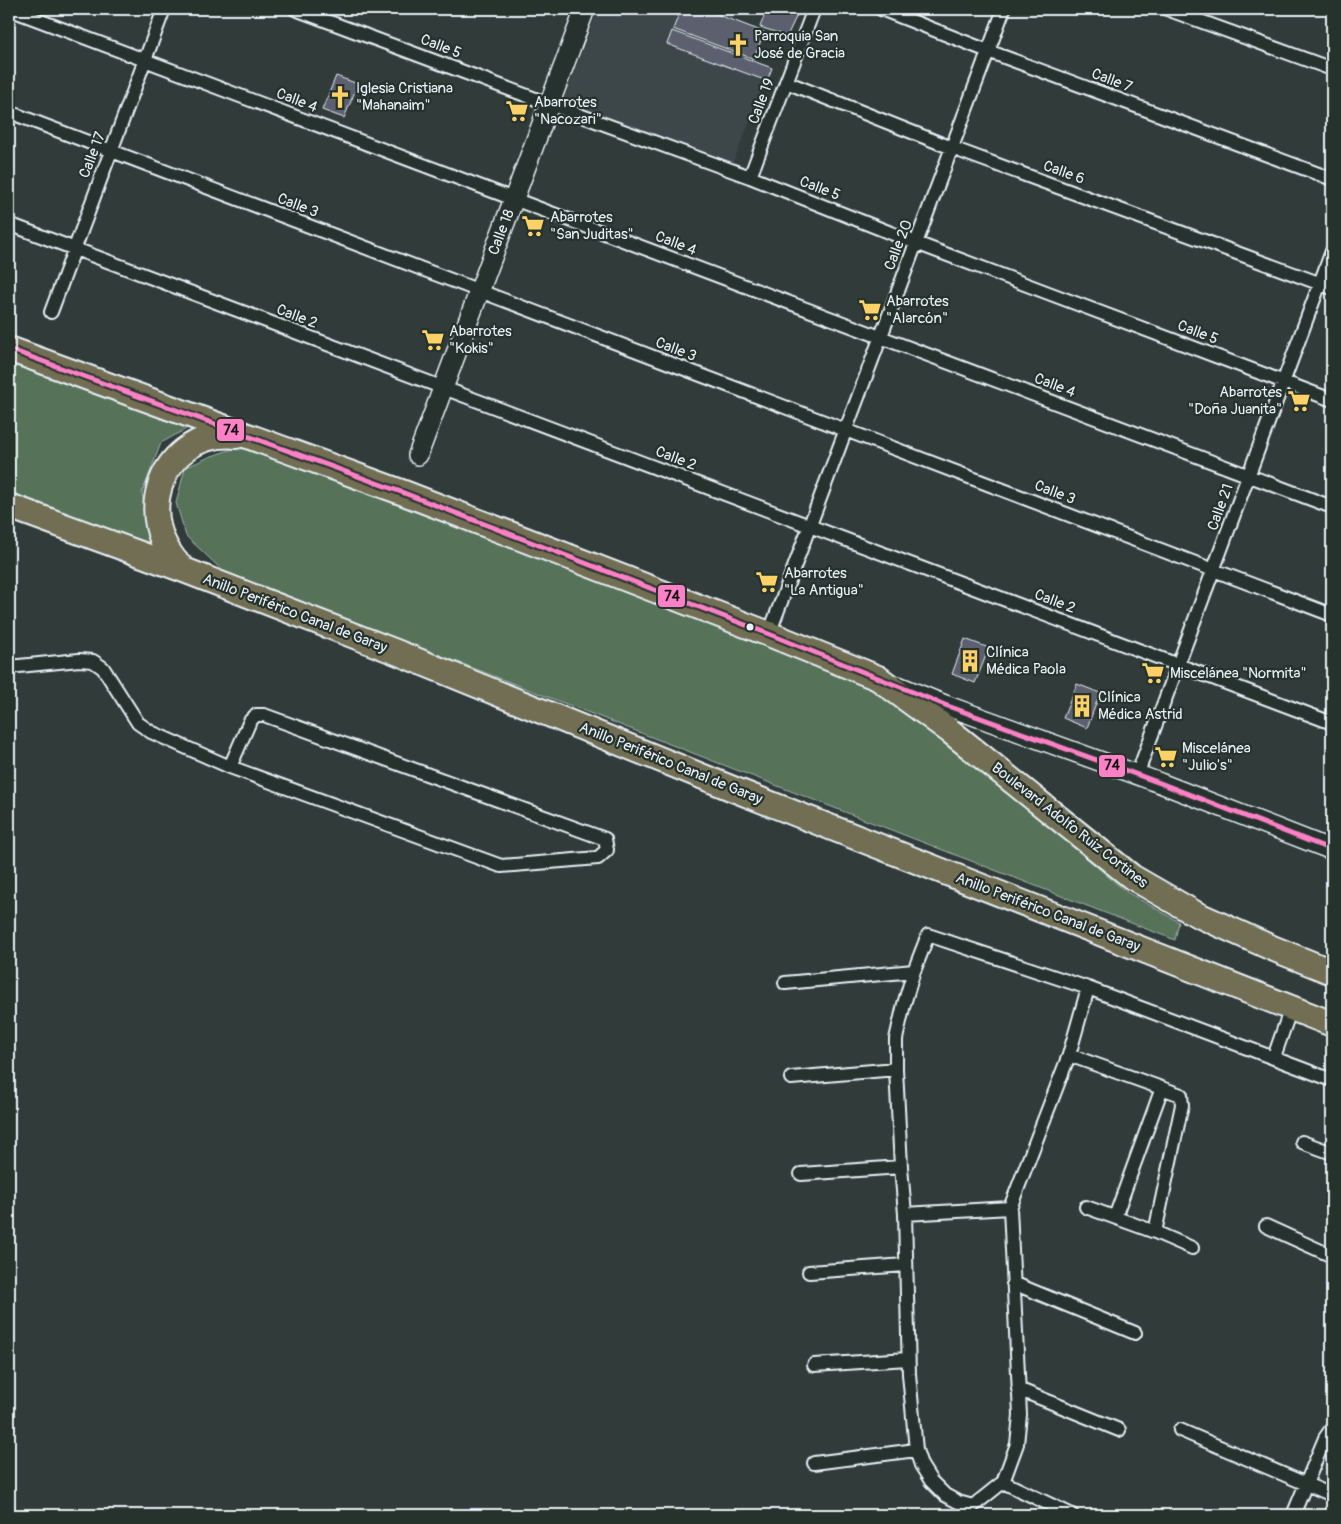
<svg xmlns="http://www.w3.org/2000/svg" width="1341" height="1524" font-family="Pangolin,sans-serif">
<style>
.built{fill:#3e474a}
.green{fill:#56735a;stroke:#9fb2a9}
.building{fill:#5b606e;stroke:#e8f1f8}
.lines{fill:none;stroke-linecap:round;stroke-linejoin:round}
.street-casing{stroke:#e8f1f8;stroke-width:16}
.secondary-casing{stroke:#e8f1f8;stroke-width:22}
.highway-casing{stroke:#e8f1f8;stroke-width:28}
.street{stroke:#26332d;stroke-width:12}
.secondary{stroke:#26332d;stroke-width:19}
.highway{stroke:#726e52;stroke-width:24}
.bus-1-casing{stroke:#26332d;stroke-width:9}
.bus-1{stroke:#ff80c5;stroke-width:5}
.bus-dot{fill:#e8f1f8;stroke:#26332d;stroke-width:2}
.labels{text-anchor:middle;stroke-width:4.5;stroke-linejoin:round;paint-order:stroke}
.poi-label{font-size:15px;fill:#e8f1f8;stroke:#26332d;text-anchor:start}
.street-label{font-size:15px;fill:#e8f1f8;stroke:#26332d}
.line-badge{stroke:#26332d;stroke-width:2}
.pale-badge-label{font-size:14px;text-anchor:middle;font-weight:bold;fill:#111}
</style>
<rect width="100%" height="100%" fill="#313c3a"/>
<filter id="ink" filterUnits="userSpaceOnUse"><feTurbulence type="fractalNoise" baseFrequency=".02" numOctaves="2"/><feDisplacementMap in="SourceGraphic" scale="10" xChannelSelector="R" yChannelSelector="G"/><feConvolveMatrix kernelMatrix="1 2 1 2 8 2 1 2 1" color-interpolation-filters="sRGB"/></filter>
<g filter="url(#ink)">
<path class="built" d="M598 9H681L668 44 767 81 732 164 564 100Z"/>
<path class="green" d="M9 352 202 420 161 443 142 493 149 532 165 551 9 494Z
M249 443 887 675 1082 854 1125 891 1179 922 1175 940 223 571 186 536 176 503 185 468 209 457Z"/>
<path class="building" d="M681 9H703L764 32 754 59 673 29Z
M767 9H787L798 13 787 36 760 27Z
M672 31 772 68 767 81 667 44Z
M336 76 358 84 344 118 322 110Z
M965 639 989 648 975 683 952 674Z
M1077 684 1100 693 1087 728 1063 718Z"/>
<g class="lines">
<defs>
<path id="street" d="M9 9 1332 507
M295 9 549 104 750 177 916 243 1332 400
M881 9 988 51 1332 179
M1167 9 1332 69
M786 82 952 148 1332 288
M9 112 1332 615
M750 177 814 9
M9 224 1332 723
M51 312 164 9
M769 634 1004 9
M9 667 79 660 93 661 103 668 138 723 151 732 230 767 501 866 598 858 607 850 605 839 264 715H256L250 721 230 767
M1137 775 1332 251
M785 983 914 971
M1069 1055 1181 1095 1182 1105 1155 1232
M1274 1057 1291 1008
M791 1078 896 1069
M1302 1142 1332 1153
M801 1174 901 1167
M1086 1207 1155 1232 1192 1248
M905 1214 1010 1208
M1115 1217 1162 1088
M1266 1226 1332 1256
M809 1272 905 1265
M1013 1283 1135 1333
M814 1365 908 1359
M1018 1389 1119 1430
M1180 1430 1332 1495
M814 1463 916 1450
M1003 1482 1072 1515
M973 1506 958 1502 945 1495 931 1481 921 1465 916 1450 909 1374 905 1214 901 1167 896 1069V1039L904 1004 914 971 928 935 1088 988 1332 1080
M973 1506 1003 1482 1017 1444 1020 1415 1010 1208 1069 1055 1088 988
M1293 1515 1325 1438 1332 1428"/>
<path id="secondary" d="M418 455 585 9
M898 686 945 705 1160 783 1332 850"/>
<path id="highway" d="M9 349 404 493 769 634 878 678 950 731 1132 877 1196 914 1272 948 1332 972
M9 506 184 570 396 652 738 791 1332 1024
M183 569C129 519 162 429 237 436"/>
</defs>
<use href="#street" class="street-casing"/>
<use href="#secondary" class="secondary-casing"/>
<use href="#highway" class="highway-casing"/>
<use href="#street" class="street"/>
<use href="#secondary" class="secondary"/>
<use href="#highway" class="highway"/>
<defs>
<path id="bus-1" d="M9 349 404 493 769 634 945 705 1160 783 1332 850"/>
</defs>
<use href="#bus-1" class="bus-1-casing"/>
<use href="#bus-1" class="bus-1"/>
</g>
</g>
<defs>
<symbol id="church-bare" viewBox="-9 -9 18 18"><path d="M-1.2-6h2.4v3.5h3.3v2.4h-3.3V6h-2.4V-.1h-3.3v-2.4h3.3Z" fill="#ffd166" stroke="#26332d" stroke-width="2.5" paint-order="stroke"/></symbol>
<symbol id="supermarket-bare" viewBox="-9 -9 18 18"><path d="M-6-5.5h2.5l.6 2H6L4.5 2H-2.5L-4.4-4H-6ZM-1.5 3.2a1.3 1.3 0 1 0 .1 0ZM3 3.2a1.3 1.3 0 1 0 .1 0Z" fill="#ffd166" stroke="#26332d" stroke-width="2.5" paint-order="stroke"/></symbol>
<symbol id="building-bare" viewBox="-9 -9 18 18"><path d="M-4-6H4V6H1V3H-1V6H-4ZM-2.5-4.3h1.7v1.8h-1.7ZM.8-4.3h1.7v1.8H.8ZM-2.5-1h1.7V.8h-1.7ZM.8-1h1.7V.8H.8Z" fill="#ffd166" stroke="#26332d" stroke-width="2.5" paint-order="stroke"/></symbol>
</defs>
<g fill-rule="evenodd">
<use href="#church-bare" x="722" y="29" width="32" height="32"/>
<use href="#church-bare" x="324" y="81" width="32" height="32"/>
<use href="#supermarket-bare" x="501" y="95" width="32" height="32"/>
<use href="#supermarket-bare" x="517" y="210" width="32" height="32"/>
<use href="#supermarket-bare" x="854" y="294" width="32" height="32"/>
<use href="#supermarket-bare" x="417" y="324" width="32" height="32"/>
<use href="#supermarket-bare" x="1283" y="385" width="32" height="32"/>
<use href="#supermarket-bare" x="751" y="566" width="32" height="32"/>
<use href="#building-bare" x="954" y="645" width="32" height="32"/>
<use href="#supermarket-bare" x="1137" y="657" width="32" height="32"/>
<use href="#building-bare" x="1066" y="690" width="32" height="32"/>
<use href="#supermarket-bare" x="1150" y="741" width="32" height="32"/>
</g>
<circle class="bus-dot" cx="750" cy="627" r="4.5"/>
<g class="labels">
<g class="poi-label">
<text x="754" y="41">Parroquia San<tspan x="754" dy="17">José de Gracia</tspan></text>
<text x="356" y="93">Iglesia Cristiana<tspan x="356" dy="17">"Mahanaim"</tspan></text>
<text x="534" y="107">Abarrotes<tspan x="534" dy="17">"Nacozari"</tspan></text>
<text x="550" y="222">Abarrotes<tspan x="550" dy="17">"San Juditas"</tspan></text>
<text x="886" y="306">Abarrotes<tspan x="886" dy="17">"Alarcón"</tspan></text>
<text x="449" y="336">Abarrotes<tspan x="449" dy="17">"Kokis"</tspan></text>
<text x="1282" y="397" text-anchor="end">Abarrotes<tspan x="1282" dy="17">"Doña Juanita"</tspan></text>
<text x="784" y="578">Abarrotes<tspan x="784" dy="17">"La Antigua"</tspan></text>
<text x="986" y="657">Clínica<tspan x="986" dy="17">Médica Paola</tspan></text>
<text x="1170" y="678">Miscelánea "Normita"</text>
<text x="1098" y="702">Clínica<tspan x="1098" dy="17">Médica Astrid</tspan></text>
<text x="1182" y="753">Miscelánea<tspan x="1182" dy="17">"Julio's"</tspan></text>
</g>
<g class="street-label">
<text transform="translate(441 46) rotate(21)" y="5">Calle 5</text>
<text transform="translate(1112 80) rotate(21)" y="5">Calle 7</text>
<text transform="translate(297 100) rotate(21)" y="5">Calle 4</text>
<text transform="translate(761 101) rotate(-69)" y="5">Calle 19</text>
<text transform="translate(92 155) rotate(-69)" y="5">Calle 17</text>
<text transform="translate(1064 172) rotate(20)" y="5">Calle 6</text>
<text transform="translate(820 188) rotate(21)" y="5">Calle 5</text>
<text transform="translate(298 205) rotate(21)" y="5">Calle 3</text>
<text transform="translate(501 232) rotate(-69)" y="5">Calle 18</text>
<text transform="translate(676 243) rotate(21)" y="5">Calle 4</text>
<text transform="translate(898 245) rotate(-69)" y="5">Calle 20</text>
<text transform="translate(297 316) rotate(21)" y="5">Calle 2</text>
<text transform="translate(1198 332) rotate(21)" y="5">Calle 5</text>
<text transform="translate(676 349) rotate(21)" y="5">Calle 3</text>
<text transform="translate(1055 385) rotate(21)" y="5">Calle 4</text>
<text transform="translate(676 458) rotate(21)" y="5">Calle 2</text>
<text transform="translate(1055 492) rotate(21)" y="5">Calle 3</text>
<text transform="translate(1220 507) rotate(-70)" y="5">Calle 21</text>
<text transform="translate(1055 601) rotate(21)" y="5">Calle 2</text>
<text transform="translate(295 613) rotate(21)" y="5">Anillo Periférico Canal de Garay</text>
<text transform="translate(671 763) rotate(22)" y="5">Anillo Periférico Canal de Garay</text>
<text transform="translate(1070 825) rotate(38)" y="5">Boulevard Adolfo Ruiz Cortines</text>
<text transform="translate(1048 912) rotate(21)" y="5">Anillo Periférico Canal de Garay</text>
</g>
</g>
<g class="line-badge">
<rect x="216" y="418" width="29" height="24" rx="5" fill="#ff80c5"/>
<rect x="657" y="584" width="29" height="24" rx="5" fill="#ff80c5"/>
<rect x="1098" y="754" width="28" height="24" rx="5" fill="#ff80c5"/>
</g>
<g class="pale-badge-label">
<text x="231" y="435">74</text>
<text x="672" y="601">74</text>
<text x="1112" y="770">74</text>
</g>
<rect width="1341" height="1524" fill="none" stroke="#26332d" stroke-width="30"/>
<rect x="15" y="15" width="1311" height="1494" fill="none" stroke="#e8f1f8" stroke-width="2" filter="url(#ink)"/>
</svg>
